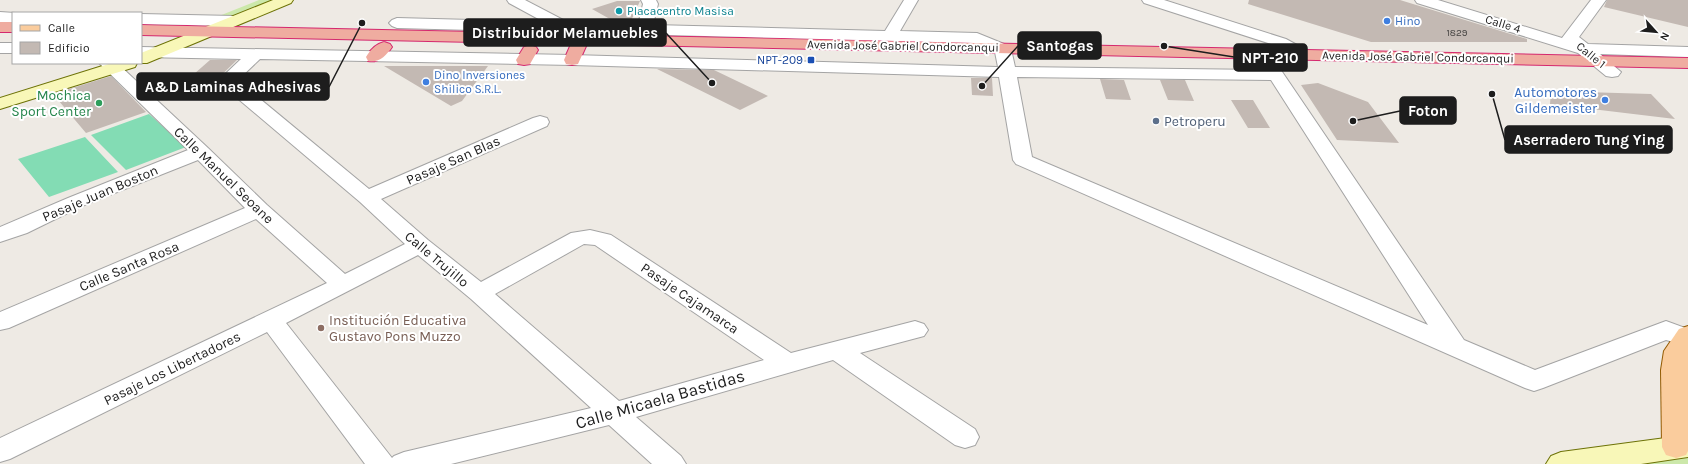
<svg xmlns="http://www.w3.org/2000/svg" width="1688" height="464" font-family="Karla,sans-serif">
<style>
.grass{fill:#cce8aa}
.pitch{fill:#83dcb4}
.building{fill:#c3b9b3}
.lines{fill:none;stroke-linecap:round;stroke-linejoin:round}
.minor-casing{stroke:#a4a4a4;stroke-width:2}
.secondary-casing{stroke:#6d7207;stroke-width:2}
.primary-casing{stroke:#935b03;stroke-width:2}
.trunk-casing{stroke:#d5286e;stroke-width:2}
.minor{fill:#fff;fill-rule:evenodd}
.secondary{fill:#f8f7b8;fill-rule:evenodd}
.primary{fill:#facc9d;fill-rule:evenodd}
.trunk{fill:#efaca0;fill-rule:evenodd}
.culture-dot{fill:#0f9aa8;stroke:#fff;stroke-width:1.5}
.shop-dot{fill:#3f7fe0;stroke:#fff;stroke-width:1.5}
.transit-dot{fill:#1a4fb4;stroke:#fff;stroke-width:1.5}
.leisure-dot{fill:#2e9e5b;stroke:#fff;stroke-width:1.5}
.service-dot{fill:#5c6f8a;stroke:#fff;stroke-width:1.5}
.education-dot{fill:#8d6e63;stroke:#fff;stroke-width:1.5}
.labels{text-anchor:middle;stroke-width:4;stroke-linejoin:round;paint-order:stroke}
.far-number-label{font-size:10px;fill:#464442}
.far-culture-label{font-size:12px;fill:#0d838f;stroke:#fff;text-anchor:start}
.far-shop-label{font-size:12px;fill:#366cbe;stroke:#fff;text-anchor:start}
.far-street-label{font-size:12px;fill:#1d1d1d;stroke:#fff}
.far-transit-label{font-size:12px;fill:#164399;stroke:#fff;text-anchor:end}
.shop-label{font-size:14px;fill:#366cbe;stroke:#fff;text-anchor:end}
.leisure-label{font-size:14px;fill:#27864d;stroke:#fff;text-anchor:end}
.service-label{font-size:14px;fill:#4e5e75;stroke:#fff;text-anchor:start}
.street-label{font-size:14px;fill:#1d1d1d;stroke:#fff}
.education-label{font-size:14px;fill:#785e54;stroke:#fff;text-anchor:start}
.near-street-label{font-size:17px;fill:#1d1d1d;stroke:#fff}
.leader{fill:none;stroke:#1d1d1d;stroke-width:1.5}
.callout-dot{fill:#1d1d1d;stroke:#fff;stroke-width:1.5}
.callout{fill:#1d1d1d;stroke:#1d1d1d;stroke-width:1.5}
.callout-label{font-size:15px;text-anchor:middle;font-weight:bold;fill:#fff}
</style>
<rect width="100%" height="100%" fill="#eeeae4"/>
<path class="grass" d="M259 0H279L234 18H214Z
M1688 453V464H1622Z"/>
<path class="pitch" d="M149 114 186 147 126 170 91 135Z
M85 137 118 172 49 197 18 159Z"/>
<path class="building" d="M1249 0H1400L1527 39V42H1371L1248 4Z
M1607 0H1688V27L1604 7Z
M617 1H640L630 23H617L592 9Z
M210 60H237L212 84 194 74Z
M384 66H488L462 101 451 106Z
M657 69 714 70 768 96 740 110Z
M111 76 146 112 86 133 53 94Z
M971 78H992L993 96 972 95Z
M1100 79 1124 80 1131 100 1106 99Z
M1160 80H1185L1194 101 1168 100Z
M1318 83 1368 102 1399 143 1337 140 1301 85Z
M1551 91 1651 94 1675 119 1550 104Z
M1231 100H1253L1270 128H1248Z"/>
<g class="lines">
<defs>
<path id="minor" d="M507 0H525L569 23 638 25 643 4 641 0H656L658 4 653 25 885 31 904 0H918L900 31 977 33 1009 46 1011 49 1015 67 1264 70 1254 54 1256 51 1262 49 1268 51 1464 340 1535 370 1666 321 1688 329V346L1666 340 1543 388 1534 391 1525 388 1016 164 1013 160 999 77 572 65 260 59 238 80 242 84 369 189 533 118 540 116 547 118 549 122 547 126 381 199 428 240 481 282 571 233 590 230 611 235 791 353 915 321 924 324 928 330 924 336 860 353 975 429 979 437 975 445 965 448 955 445 833 360 636 417 681 456 686 464H652L609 425 451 464H365L267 332 10 459 0 462V438L327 283 256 219 9 328 0 330V312L245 208 198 160 82 206 27 233 0 242V227L68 198 188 150 99 63H117L208 148 267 205 345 274 405 244 360 202 230 92 220 79 241 59 141 57V47L572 55 998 67 995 52 974 43 397 28 392 26 389 23 392 20 397 18 544 22 509 3ZM1017 77 1271 80 1428 325 1032 157ZM584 244 595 245 764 360 619 401 495 294ZM418 255 471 299 591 408 404 452 394 456 392 458 286 323Z
M1142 0H1164L1286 39 1297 45 1303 54 1301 57 1295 59 1289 57 1285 51 1274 45 1144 3Z
M1415 0H1438L1562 38 1591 0H1606L1579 37 1588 44 1688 47V57L1600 54 1621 72 1618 76 1612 77 1606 76 1578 53 1417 3Z
M0 12 15 13H13V22H0Z
M141 14 234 16 239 18 242 21 239 24 234 26 141 24Z
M0 43H13V53H0Z"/>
<path id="secondary" d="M273 0H293L291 3 147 63H137L135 67 0 109V98L112 63H141V53Z
M1688 435V457L1641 464H1546L1551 456 1561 452Z"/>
<path id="primary" d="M1688 326V451L1686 455 1676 458 1666 455 1662 447 1661 370 1664 351 1679 329Z"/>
<path id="trunk" d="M0 22H13V32H0Z
M587 23 593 25 595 28 592 35 1688 58V68L587 44 578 64 572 65 566 64 564 60 571 44 141 35V25L576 34 581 25Z
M384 42 390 44 392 47C386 56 379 63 368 61L366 57C370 50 376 44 384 42Z
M530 45 536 47 538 50 530 64 524 65 518 64 516 60 524 47Z"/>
</defs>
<use href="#minor" class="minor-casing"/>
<use href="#secondary" class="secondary-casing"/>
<use href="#primary" class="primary-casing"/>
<use href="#trunk" class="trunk-casing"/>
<use href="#minor" class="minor"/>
<use href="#secondary" class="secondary"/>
<use href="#primary" class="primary"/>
<use href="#trunk" class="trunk"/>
</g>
<circle class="culture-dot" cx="619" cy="11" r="4"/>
<g class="shop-dot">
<circle cx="1387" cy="21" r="4"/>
<circle cx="426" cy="82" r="4"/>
<circle cx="1605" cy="100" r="4"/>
</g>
<rect class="transit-dot" x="807" y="56" width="8" height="8" rx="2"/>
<circle class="leisure-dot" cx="99" cy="103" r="4"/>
<circle class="service-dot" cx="1156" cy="121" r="4"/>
<circle class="education-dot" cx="321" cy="328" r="4"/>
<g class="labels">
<g class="far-number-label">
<text x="1457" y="36">1829</text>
</g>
<g class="far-culture-label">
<text x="627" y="15">Placacentro Masisa</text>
</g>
<g class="far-shop-label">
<text x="1395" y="25">Hino</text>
<text x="434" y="79">Dino Inversiones<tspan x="434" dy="14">Shilico S.R.L.</tspan></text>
</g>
<g class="far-street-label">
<text transform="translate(1503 24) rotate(17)" y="4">Calle 4</text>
<text transform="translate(903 46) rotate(1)" y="4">Avenida José Gabriel Condorcanqui</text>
<text transform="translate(1591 55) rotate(39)" y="4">Calle 1</text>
<text transform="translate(1418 57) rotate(1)" y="4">Avenida José Gabriel Condorcanqui</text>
</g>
<g class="far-transit-label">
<text x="803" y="64">NPT-209</text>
</g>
<g class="shop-label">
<text x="1597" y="97">Automotores<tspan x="1597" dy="16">Gildemeister</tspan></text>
</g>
<g class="leisure-label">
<text x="91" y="100">Mochica<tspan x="91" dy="16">Sport Center</tspan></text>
</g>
<g class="service-label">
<text x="1164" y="126">Petroperu</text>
</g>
<g class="street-label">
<text transform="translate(453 160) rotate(-24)" y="5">Pasaje San Blas</text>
<text transform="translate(224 175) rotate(44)" y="5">Calle Manuel Seoane</text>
<text transform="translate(100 193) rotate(-23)" y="5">Pasaje Juan Boston</text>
<text transform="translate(437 259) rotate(40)" y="5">Calle Trujillo</text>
<text transform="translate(129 266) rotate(-23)" y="5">Calle Santa Rosa</text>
<text transform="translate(690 298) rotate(34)" y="5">Pasaje Cajamarca</text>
<text transform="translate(172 368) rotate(-26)" y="5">Pasaje Los Libertadores</text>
</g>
<g class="education-label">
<text x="329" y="325">Institución Educativa<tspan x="329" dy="16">Gustavo Pons Muzzo</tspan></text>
</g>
<g class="near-street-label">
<text transform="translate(660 399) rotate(-16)" y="6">Calle Micaela Bastidas</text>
</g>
</g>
<path class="leader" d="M712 83L666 33M982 86L1018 46M1164 46L1234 57M362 23L329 87M1353 121L1400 111M1492 94L1505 140"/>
<g class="callout-dot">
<circle cx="712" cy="83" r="4"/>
<circle cx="982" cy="86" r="4"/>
<circle cx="1164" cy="46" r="4"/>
<circle cx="362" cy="23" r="4"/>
<circle cx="1353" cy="121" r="4"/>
<circle cx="1492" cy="94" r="4"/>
</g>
<g class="callout">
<rect x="464" y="19" width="202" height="27" rx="4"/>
<rect x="1018" y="32" width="83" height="27" rx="4"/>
<rect x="1234" y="44" width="73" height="27" rx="4"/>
<rect x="137" y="73" width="192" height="27" rx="4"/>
<rect x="1400" y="97" width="56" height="27" rx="4"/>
<rect x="1505" y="126" width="167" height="27" rx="4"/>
</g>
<g class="callout-label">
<text x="565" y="38">Distribuidor Melamuebles</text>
<text x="1060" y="51">Santogas</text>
<text x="1270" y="63">NPT-210</text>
<text x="233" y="92">A&amp;D Laminas Adhesivas</text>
<text x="1428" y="116">Foton</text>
<text x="1589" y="145">Aserradero Tung Ying</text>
</g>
<rect x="12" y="12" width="130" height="52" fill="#ffffff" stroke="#a5a5a5"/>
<rect x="20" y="25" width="20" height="6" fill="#facc9d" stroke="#a5a5a5"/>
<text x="48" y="32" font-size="12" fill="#1d1d1d">Calle</text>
<rect x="20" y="42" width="20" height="12" fill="#c3b9b3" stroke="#a5a5a5"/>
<text x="48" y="52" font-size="12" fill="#1d1d1d">Edificio</text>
<g transform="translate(1656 32) rotate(117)" stroke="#ffffff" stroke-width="3" paint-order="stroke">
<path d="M0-3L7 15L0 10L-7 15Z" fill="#1d1d1d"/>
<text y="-6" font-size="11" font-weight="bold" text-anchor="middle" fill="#1d1d1d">N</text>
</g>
</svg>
